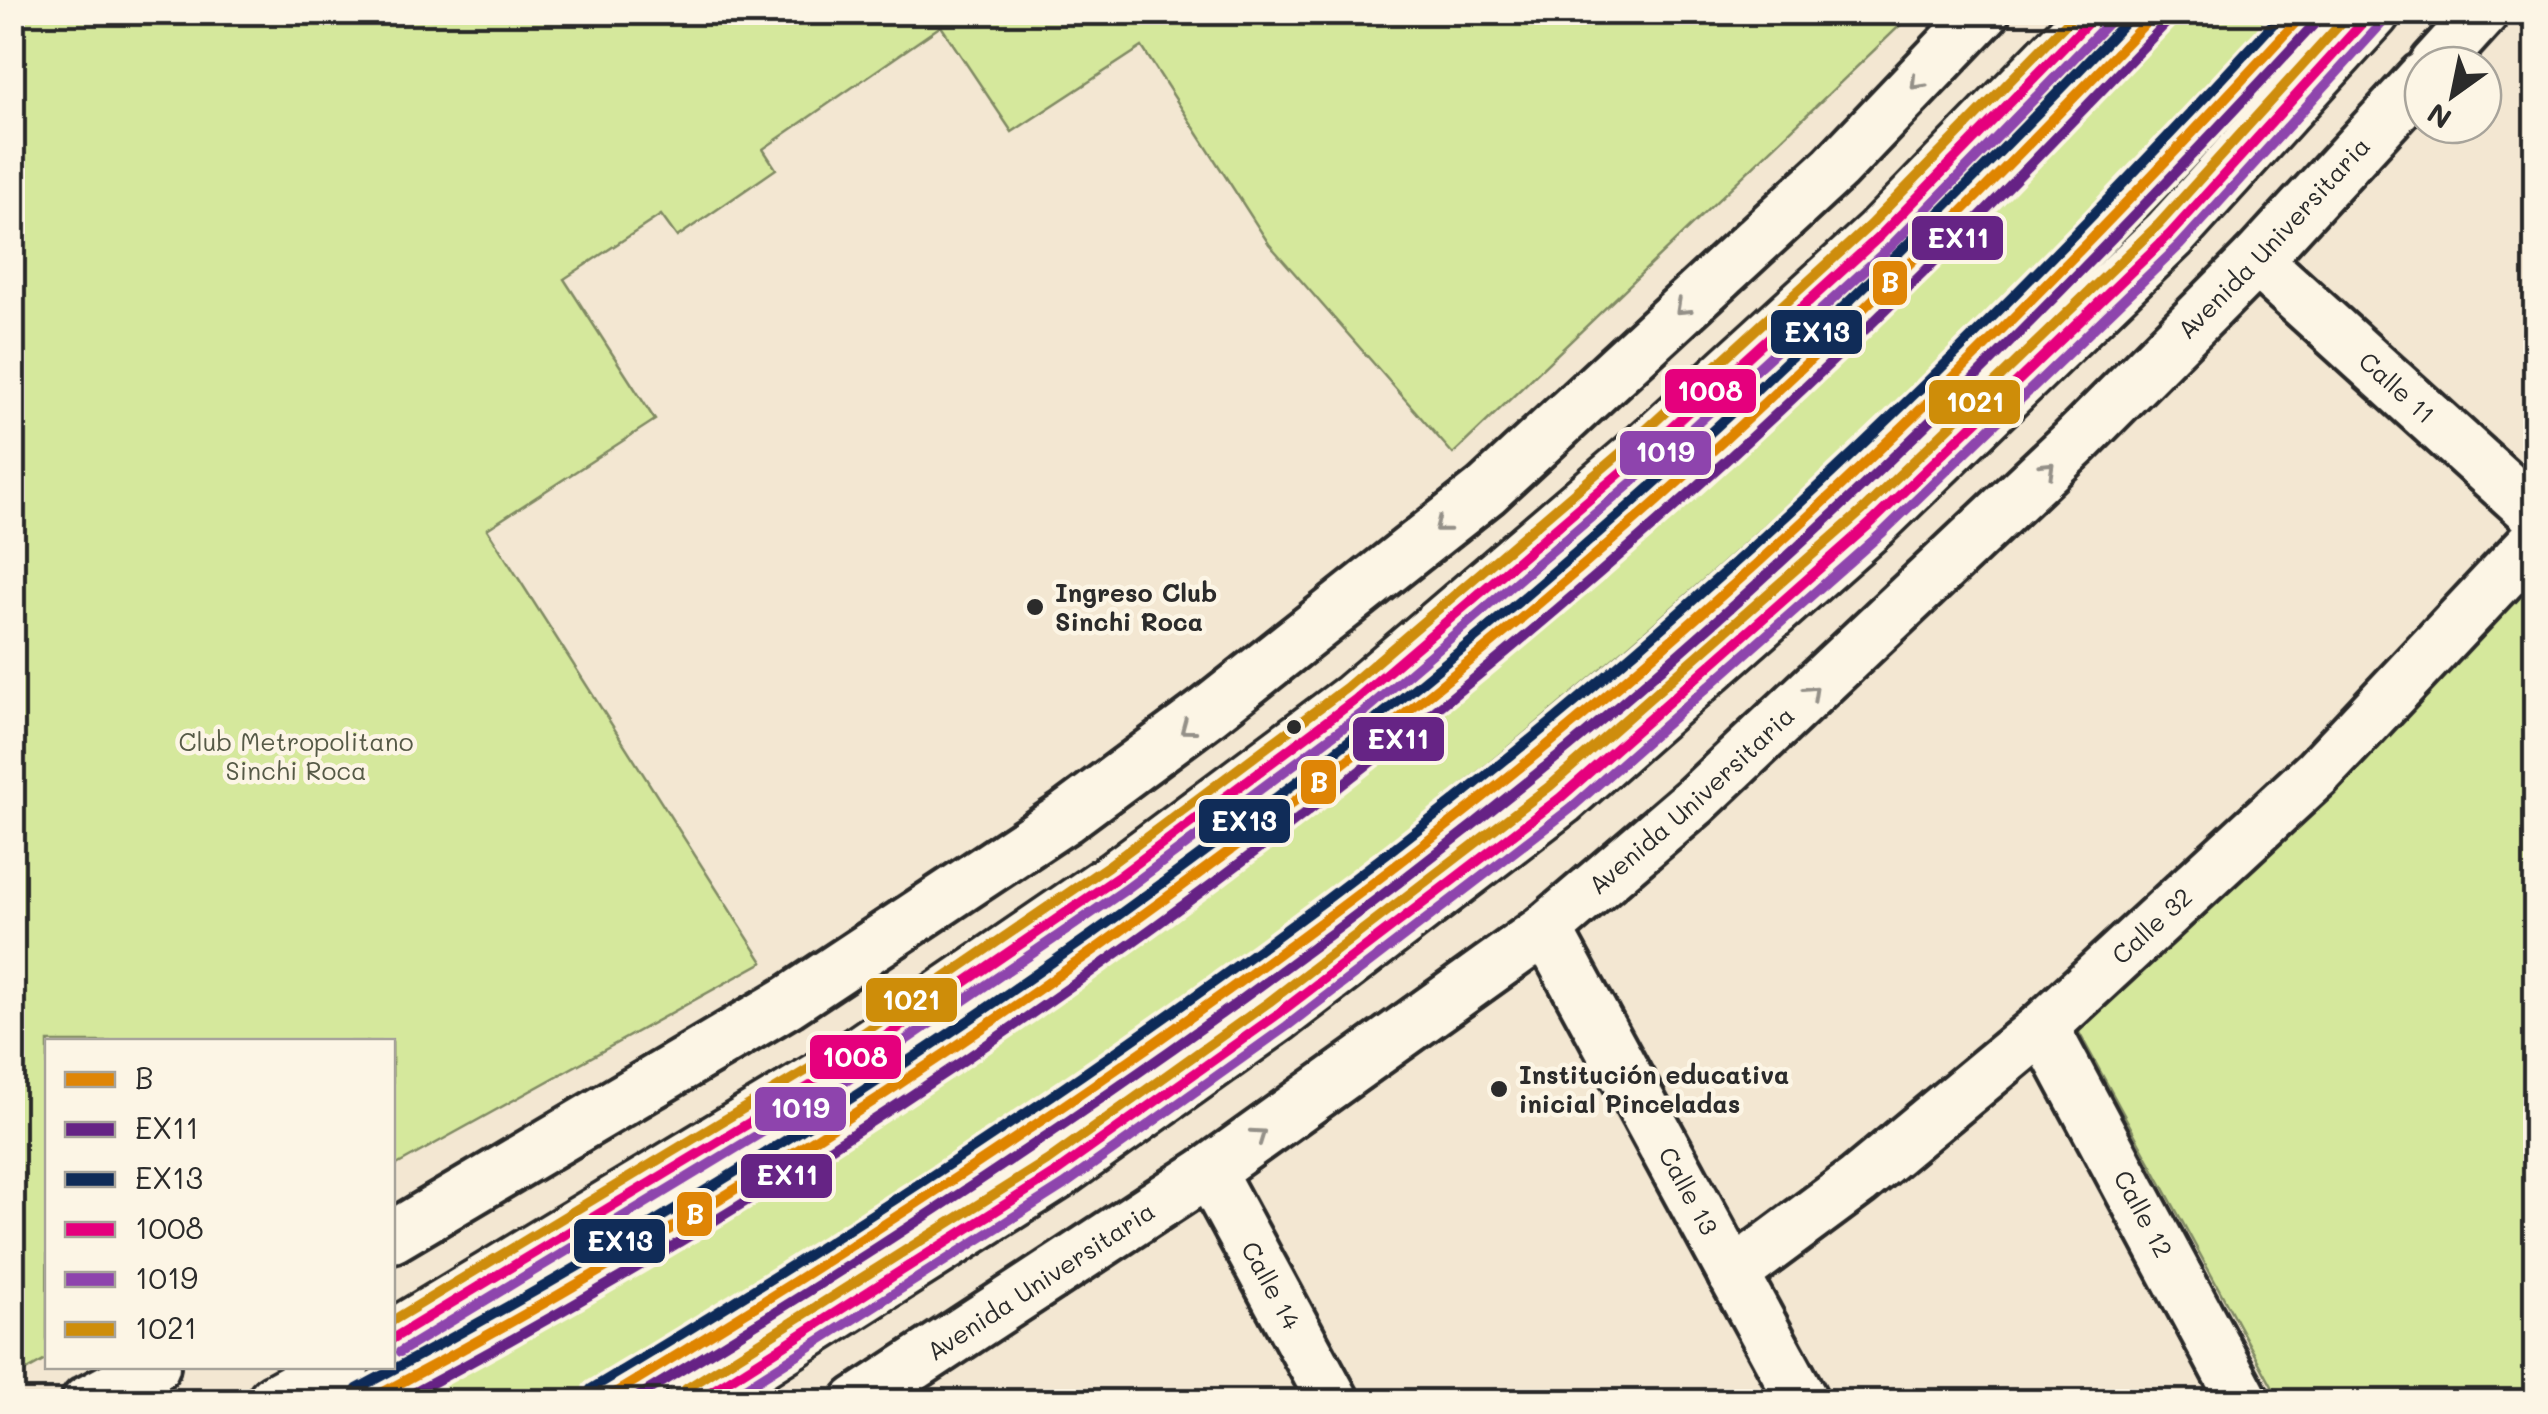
<svg xmlns="http://www.w3.org/2000/svg" width="2548" height="1414" font-family="Mali,sans-serif">
<style>
.green{fill:#d5e89c;stroke:#808a64;stroke-width:2.5}
.lines{fill:none;stroke-linecap:round;stroke-linejoin:round}
.minor-casing{stroke:#2b2b2b;stroke-width:58}
.primary-casing{stroke:#2b2b2b;stroke-width:62}
.minor{stroke:#fcf5e5;stroke-width:50}
.primary{stroke:#fcf5e5;stroke-width:55}
.bus-1-casing{stroke:#fcf5e5;stroke-width:18}
.bus-2-casing{stroke:#fcf5e5;stroke-width:18}
.bus-3-casing{stroke:#fcf5e5;stroke-width:18}
.bus-4-casing{stroke:#fcf5e5;stroke-width:18}
.bus-5-casing{stroke:#fcf5e5;stroke-width:18}
.bus-6-casing{stroke:#fcf5e5;stroke-width:18}
.bus-1{stroke:#df8506;stroke-width:10}
.bus-2{stroke:#662485;stroke-width:10}
.bus-3{stroke:#102c58;stroke-width:10}
.bus-4{stroke:#e5007d;stroke-width:10}
.bus-5{stroke:#8e44ad;stroke-width:10}
.bus-6{stroke:#ce8d09;stroke-width:10}
.oneway{stroke:#949088}
.poi-dot{fill:#2b2b2b;stroke:#fcf5e5;stroke-width:4}
.labels{text-anchor:middle;stroke-width:9;stroke-linejoin:round;paint-order:stroke}
.street-label{font-size:25px;fill:#2b2b2b;stroke:#fcf5e5}
.poi-label{font-size:25px;font-weight:bold;fill:#2b2b2b;stroke:#fcf5e5;text-anchor:start}
.park-label{font-size:25px;fill:#565a47;stroke:#fcf5e5}
.line-badge{stroke:#fcf5e5;stroke-width:4}
.badge-label{font-size:28px;text-anchor:middle;font-weight:bold;fill:#fff}
</style>
<rect width="100%" height="100%" fill="#f3e7d2"/>
<filter id="ink" filterUnits="userSpaceOnUse"><feTurbulence type="fractalNoise" baseFrequency=".01" numOctaves="2"/><feDisplacementMap in="SourceGraphic" scale="20" xChannelSelector="R" yChannelSelector="G"/><feConvolveMatrix kernelMatrix="1 2 1 2 8 2 1 2 1" color-interpolation-filters="sRGB"/></filter>
<g filter="url(#ink)">
<path class="green" d="M13 12H1913V13L1453 454 1269 244 1142 47 1012 132 941 26 763 149 776 169 677 237 661 215 564 279 655 420 487 529 763 962 393 1167 392 1042H48L47 1359 13 1378Z
M2179 13H2283C1868 458 1411 864 899 1195 819 1247 738 1297 656 1346 626 1363 595 1388 563 1400 539 1408 440 1402 408 1401 675 1259 928 1090 1172 910 1321 801 1469 688 1610 568 1811 395 1996 204 2179 13Z
M2535 581V1401H2280L2075 1025 2322 803Z"/>
<g class="lines">
<defs>
<g id="minor">
<path d="M2435 65 2483 12"/>
<path id="s1" d="M2256 260 2536 514"/>
<path id="s2" d="M1546 929 1803 1402"/>
<path id="s3" d="M2043 1027 2244 1402"/>
<path id="s4" d="M1209 1171 1334 1402"/>
<path d="M392 1237 788 1002 1065 818 1209 711 1486 491 1835 168 1984 12"/>
<path id="s5" d="M1733 1274 1858 1181 2043 1027 2317 773 2536 540"/>
<path d="M87 1402 154 1366"/>
<path id="s6" d="M857 1402 1209 1171 1546 929 1694 802 2074 443 2256 260 2423 78"/>
</g>
<path id="primary" d="M392 1339 835 1071 1117 878 1355 700 1634 461 1880 236 2098 12
M275 1402 341 1366
M694 1402 1055 1173 1278 1014 1560 798 1873 521 2170 234 2372 12"/>
</defs>
<use href="#minor" class="minor-casing"/>
<use href="#primary" class="primary-casing"/>
<use href="#minor" class="minor"/>
<use href="#primary" class="primary"/>
<defs>
<path id="bus-1" d="M365 1402C829 1156 1265 849 1657 501 1831 346 1995 181 2156 12
M600 1402C932 1201 1257 985 1556 738 1824 517 2069 268 2305 12"/>
<path id="bus-2" d="M397 1402C914 1128 1419 757 1841 353 1953 246 2060 134 2167 22
M629 1402C955 1205 1273 991 1567 749 1835 527 2080 278 2316 22"/>
<path id="bus-3" d="M357 1389C820 1144 1258 838 1648 489 1818 337 1978 177 2135 12
M591 1389C924 1189 1250 972 1549 724 1812 506 2053 263 2284 12"/>
<path id="bus-4" d="M392 1339 835 1071 1117 878 1355 700 1634 461 1880 236 2098 12
M695 1402 1055 1173 1278 1014 1560 798 1873 521 2170 234 2372 12"/>
<path id="bus-5" d="M400 1352 843 1083 1125 890 1364 712 1644 472 1890 247 2109 22
M723 1402 1064 1185 1287 1026 1570 809 1883 532 2180 245 2383 22"/>
<path id="bus-6" d="M392 1321 827 1058 1108 866 1346 688 1624 450 1870 225 2077 12
M686 1389 1047 1161 1269 1002 1550 786 1863 510 2159 224 2351 12"/>
</defs>
<use href="#bus-1" class="bus-1-casing"/>
<use href="#bus-2" class="bus-2-casing"/>
<use href="#bus-3" class="bus-3-casing"/>
<use href="#bus-4" class="bus-4-casing"/>
<use href="#bus-5" class="bus-5-casing"/>
<use href="#bus-6" class="bus-6-casing"/>
<use href="#bus-1" class="bus-1"/>
<use href="#bus-2" class="bus-2"/>
<use href="#bus-3" class="bus-3"/>
<use href="#bus-4" class="bus-4"/>
<use href="#bus-5" class="bus-5"/>
<use href="#bus-6" class="bus-6"/>
</g>
<defs><path id="oneway-chevron" d="M-2-3.5L2.5 0L-2 3.5" fill="none" stroke-width="1.6" stroke-linecap="round" stroke-linejoin="round" transform="scale(2.5)"/></defs>
<g class="oneway">
<use href="#oneway-chevron" transform="translate(1917 83) rotate(134)"/>
<use href="#oneway-chevron" transform="translate(1682 308) rotate(137)"/>
<use href="#oneway-chevron" transform="translate(2048 468) rotate(-44)"/>
<use href="#oneway-chevron" transform="translate(1441 526) rotate(142)"/>
<use href="#oneway-chevron" transform="translate(1812 692) rotate(-43)"/>
<use href="#oneway-chevron" transform="translate(1187 728) rotate(143)"/>
<use href="#oneway-chevron" transform="translate(1259 1135) rotate(-35)"/>
</g>
</g>
<g class="poi-dot">
<circle cx="1035" cy="607" r="10"/>
<circle cx="1294" cy="727" r="9"/>
<circle cx="1499" cy="1089" r="10"/>
</g>
<g class="labels">
<g class="street-label">
<text dy="9" stroke="none"><textPath href="#s6" startOffset="1840">Avenida Universitaria</textPath></text>
<text dy="9" stroke="none"><textPath href="#s1" startOffset="190">Calle 11</textPath></text>
<text dy="9" stroke="none"><textPath href="#s6" startOffset="1030">Avenida Universitaria</textPath></text>
<text dy="9" stroke="none"><textPath href="#s5" startOffset="545">Calle 32</textPath></text>
<text dy="9" stroke="none"><textPath href="#s2" startOffset="298">Calle 13</textPath></text>
<text dy="9" stroke="none"><textPath href="#s3" startOffset="212">Calle 12</textPath></text>
<text dy="9" stroke="none"><textPath href="#s6" startOffset="220">Avenida Universitaria</textPath></text>
<text dy="9" stroke="none"><textPath href="#s4" startOffset="130">Calle 14</textPath></text>
</g>
<g class="poi-label">
<text x="1055" y="602">Ingreso Club<tspan x="1055" dy="29">Sinchi Roca</tspan></text>
<text x="1519" y="1084">Institución educativa<tspan x="1519" dy="29">inicial Pinceladas</tspan></text>
</g>
<g class="park-label">
<text x="296" y="751">Club Metropolitano<tspan x="296" dy="29">Sinchi Roca</tspan></text>
</g>
</g>
<g class="line-badge">
<rect x="1910" y="214" width="95" height="48" rx="10" fill="#662485"/>
<rect x="1871" y="259" width="38" height="48" rx="10" fill="#df8506"/>
<rect x="1769" y="308" width="95" height="48" rx="10" fill="#102c58"/>
<rect x="1663" y="367" width="95" height="48" rx="10" fill="#e5007d"/>
<rect x="1927" y="378" width="95" height="48" rx="10" fill="#ce8d09"/>
<rect x="1618" y="429" width="95" height="48" rx="10" fill="#8e44ad"/>
<rect x="1351" y="715" width="95" height="48" rx="10" fill="#662485"/>
<rect x="1299" y="758" width="39" height="48" rx="10" fill="#df8506"/>
<rect x="1197" y="797" width="95" height="48" rx="10" fill="#102c58"/>
<rect x="864" y="976" width="95" height="48" rx="10" fill="#ce8d09"/>
<rect x="808" y="1033" width="95" height="48" rx="10" fill="#e5007d"/>
<rect x="753" y="1085" width="95" height="48" rx="10" fill="#8e44ad"/>
<rect x="739" y="1152" width="95" height="48" rx="10" fill="#662485"/>
<rect x="675" y="1190" width="39" height="48" rx="10" fill="#df8506"/>
<rect x="572" y="1217" width="95" height="48" rx="10" fill="#102c58"/>
</g>
<g class="badge-label">
<text x="1958" y="248">EX11</text>
<text x="1890" y="292">B</text>
<text x="1817" y="342">EX13</text>
<text x="1710" y="401">1008</text>
<text x="1975" y="412">1021</text>
<text x="1665" y="462">1019</text>
<text x="1398" y="749">EX11</text>
<text x="1319" y="792">B</text>
<text x="1244" y="831">EX13</text>
<text x="911" y="1010">1021</text>
<text x="855" y="1067">1008</text>
<text x="800" y="1118">1019</text>
<text x="787" y="1185">EX11</text>
<text x="695" y="1224">B</text>
<text x="620" y="1251">EX13</text>
</g>
<rect width="2548" height="1414" fill="none" stroke="#fcf5e5" stroke-width="50"/>
<rect x="25" y="25" width="2498" height="1364" fill="none" stroke="#2b2b2b" stroke-width="4" filter="url(#ink)"/>
<rect x="45" y="1039" width="350" height="330" fill="#fcf5e5" stroke="#a8a49b" stroke-width="2.5"/>
<rect x="65" y="1072" width="50" height="15" fill="#df8506" stroke="#a8a49b" stroke-width="2.5"/>
<text x="135" y="1089" font-size="30" fill="#2b2b2b">B</text>
<rect x="65" y="1122" width="50" height="15" fill="#662485" stroke="#a8a49b" stroke-width="2.5"/>
<text x="135" y="1139" font-size="30" fill="#2b2b2b">EX11</text>
<rect x="65" y="1172" width="50" height="15" fill="#102c58" stroke="#a8a49b" stroke-width="2.5"/>
<text x="135" y="1189" font-size="30" fill="#2b2b2b">EX13</text>
<rect x="65" y="1222" width="50" height="15" fill="#e5007d" stroke="#a8a49b" stroke-width="2.5"/>
<text x="135" y="1239" font-size="30" fill="#2b2b2b">1008</text>
<rect x="65" y="1272" width="50" height="15" fill="#8e44ad" stroke="#a8a49b" stroke-width="2.5"/>
<text x="135" y="1289" font-size="30" fill="#2b2b2b">1019</text>
<rect x="65" y="1322" width="50" height="15" fill="#ce8d09" stroke="#a8a49b" stroke-width="2.5"/>
<text x="135" y="1339" font-size="30" fill="#2b2b2b">1021</text>
<g transform="translate(2453 95) rotate(213)"><circle r="48" fill="#fcf5e5" stroke="#a8a49b" stroke-width="2.5"/>
<path d="M0-8L18 38L0 25L-18 38Z" fill="#2b2b2b"/>
<text y="-15" font-size="28" font-weight="bold" text-anchor="middle" fill="#2b2b2b">N</text>
</g>
</svg>
